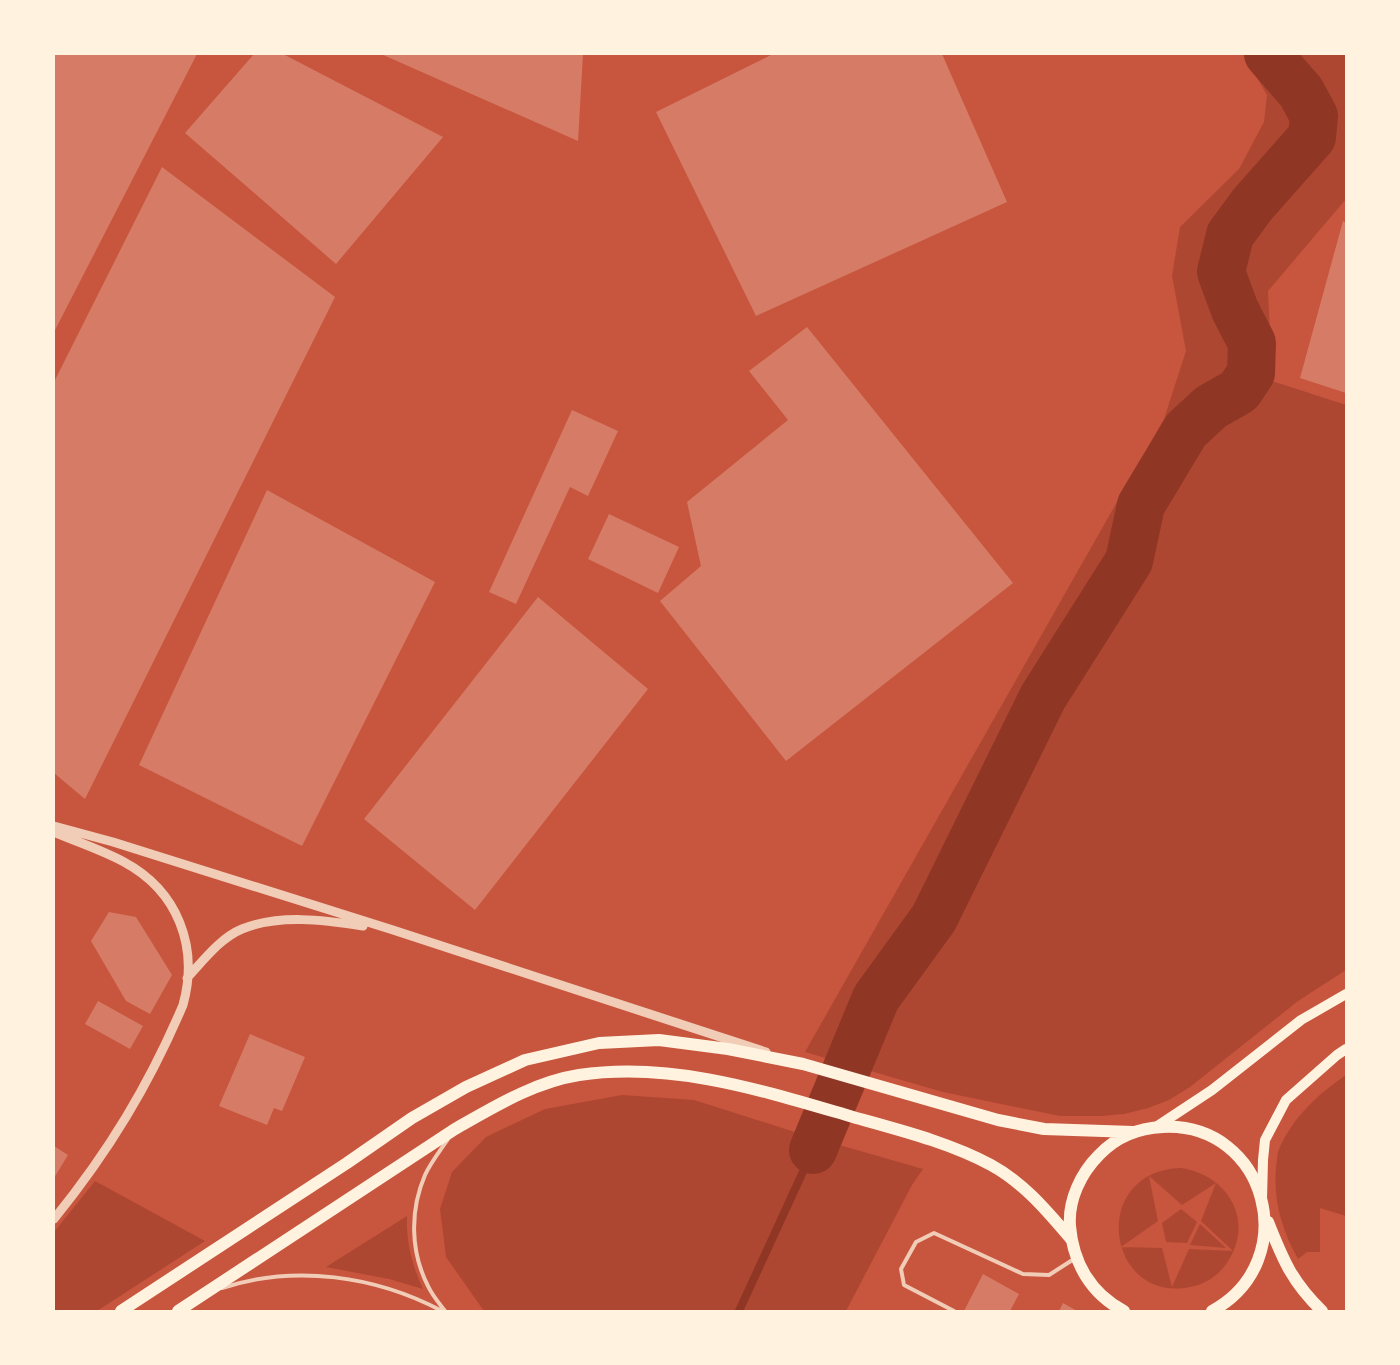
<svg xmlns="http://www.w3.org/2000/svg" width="1400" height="1365" font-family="Cabin,sans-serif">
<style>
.green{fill:#ae4732;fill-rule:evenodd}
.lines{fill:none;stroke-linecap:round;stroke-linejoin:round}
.stream{stroke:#8f3625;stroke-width:8}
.river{stroke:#8f3625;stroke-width:48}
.building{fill:#d67c66}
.service{stroke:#f1ccb7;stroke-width:4}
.tertiary{stroke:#f1ccb7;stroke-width:9}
.secondary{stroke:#fff3e0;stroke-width:10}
.primary{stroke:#fff3e0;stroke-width:12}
</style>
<rect width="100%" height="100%" fill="#c8553d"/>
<path class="green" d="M1243 54H1346V199L1268 291 1272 381 1346 405V970L1298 1001 1190 1087 1169 1100 1148 1108 1124 1114 1101 1116H1060L943 1092 805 1052 1164 419 1186 351 1172 276 1180 227 1239 169 1264 122 1267 95Z
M1346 1075V1216L1320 1208V1252H1307L1298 1259C1282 1230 1273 1201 1276 1167 1277 1162 1277 1157 1278 1152 1290 1120 1318 1094 1346 1075Z
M622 1095 694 1100 801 1134 923 1169 912 1185 846 1311H484L446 1257 440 1209 452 1172 486 1137 545 1109Z
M1181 1168C1224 1174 1253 1215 1231 1256 1223 1272 1208 1284 1190 1287 1106 1304 1088 1171 1181 1168ZM1149 1176 1182 1205 1216 1183 1201 1221 1233 1251 1189 1249 1172 1287 1162 1248 1121 1247 1158 1221Z
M95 1181 205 1241 97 1311H54V1232Z
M1181 1209 1197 1222 1187 1243 1166 1242 1162 1223Z
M407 1216C406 1242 412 1265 423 1289L389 1279 326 1267Z
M1200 1224 1226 1248 1190 1245Z"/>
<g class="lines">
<path class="stream" d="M739 1311 813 1150"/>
<path class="river" d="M813 1150 876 998 934 918 1043 697 1129 561 1141 505 1186 430 1211 407 1239 391 1251 373 1252 343 1235 310 1221 272 1230 235 1252 205 1312 137 1314 116 1301 92 1268 54"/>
</g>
<path class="building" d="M54 54H197L54 332Z
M254 54H283L443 137 336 264 185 133Z
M381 54H583L578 141Z
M773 54H942L1007 202 756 316 656 112Z
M162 167 335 297 85 799 54 773V382Z
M1343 221 1346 223V393L1300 378Z
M807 327 1013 583 786 761 660 601 701 566 687 502 788 420 749 371Z
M572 410 618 431 588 496 570 487 516 604 489 592Z
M267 490 435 582 302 846 139 765Z
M609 514 679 547 658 593 588 559Z
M538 597 648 689 475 910 364 819Z
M109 912 136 917 172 975 150 1014 126 1001 91 941Z
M98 1001 143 1026 130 1049 85 1024Z
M250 1034 305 1057 282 1111 274 1108 267 1125 219 1106Z
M54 1146 68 1155 54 1178Z
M983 1274 1019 1294 1010 1311H964Z
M1063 1303 1077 1311H1059Z"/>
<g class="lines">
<path class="service" d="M222 1288C295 1264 376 1276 442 1311
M445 1311C439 1303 432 1295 428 1286 410 1251 410 1210 425 1175 431 1162 440 1151 448 1139
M954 1311 904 1285 901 1269 916 1242 934 1233 1023 1274 1049 1275 1074 1259"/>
<path class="tertiary" d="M54 826 113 842 393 930 766 1052
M54 832C77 842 102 850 124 862 178 891 199 947 183 1005 149 1085 109 1151 54 1219
M187 978C203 961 220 938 242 929 279 914 324 920 363 926"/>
<path class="secondary" d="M1156 1127 1212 1090 1301 1020 1346 994
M1262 1199 1263 1160 1265 1140 1286 1100 1337 1055 1346 1049"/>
<path class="primary" d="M1268 1222C1283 1260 1292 1282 1322 1311
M121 1311 347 1163 412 1118 466 1087 525 1060 599 1043 659 1040 728 1049 803 1064 998 1120 1044 1129 1133 1132
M178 1311 455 1129C494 1107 534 1082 579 1075 672 1061 764 1091 853 1117 899 1130 948 1142 991 1165 1024 1183 1047 1211 1071 1239
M1124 1311C1091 1294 1073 1263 1070 1226 1068 1200 1081 1173 1099 1155 1116 1137 1139 1128 1163 1127 1267 1122 1304 1261 1212 1311"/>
</g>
<rect width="1400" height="1365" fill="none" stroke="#fff3e0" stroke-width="110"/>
</svg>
